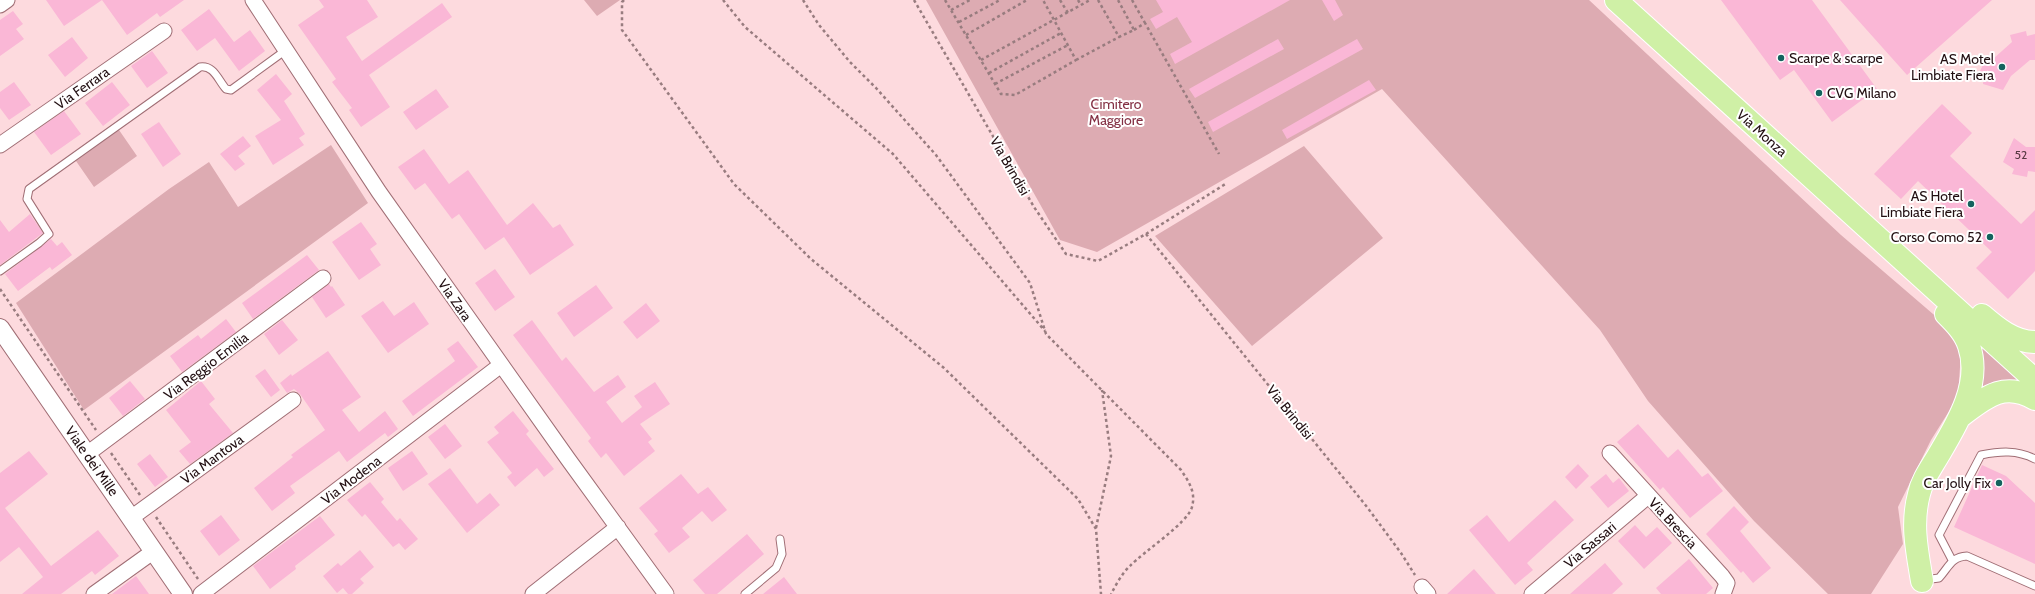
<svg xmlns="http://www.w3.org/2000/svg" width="2035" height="594" font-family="Cabin,sans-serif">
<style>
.green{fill:#ddabb2}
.building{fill:#fab7d6}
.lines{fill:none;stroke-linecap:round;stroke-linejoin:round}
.service-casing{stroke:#a06e75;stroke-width:9}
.minor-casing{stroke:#a06e75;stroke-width:17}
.tertiary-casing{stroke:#a06e75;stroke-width:20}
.primary-casing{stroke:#fff;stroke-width:24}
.path{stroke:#987c7f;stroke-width:2.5;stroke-dasharray:3 3;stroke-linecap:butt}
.service{stroke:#fff;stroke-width:7}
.minor{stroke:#fff;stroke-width:15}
.tertiary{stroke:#fff;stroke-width:18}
.primary{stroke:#cff0a6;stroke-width:22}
.poi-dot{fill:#13625e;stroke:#fff;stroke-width:1.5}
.labels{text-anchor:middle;stroke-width:4;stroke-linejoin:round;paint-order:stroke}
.number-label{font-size:12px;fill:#583943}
.poi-label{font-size:14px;fill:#220f12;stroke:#fff;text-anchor:end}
.street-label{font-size:14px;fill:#220f12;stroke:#fff}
.park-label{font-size:14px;fill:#832f43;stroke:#fff}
</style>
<rect width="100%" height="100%" fill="#fddade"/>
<path class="green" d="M584 0H620L597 16Z
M926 0H1589L1841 235 1940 320 1961 352 1958 397 1931 440 1898 507 1903 544 1871 594H1828L1754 521 1648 401 1600 330 1382 89 1097 252 1060 240Z
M119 130 137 156 94 187 76 161Z
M331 145 368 203 84 410 16 303 169 189 209 162 238 207Z
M1304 146 1383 238 1252 346 1155 236Z
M1979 342 2024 385 1979 390Z"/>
<path class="building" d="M46 0H102L64 26Z
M102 0H184L160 17 157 13 127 35Z
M319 0H367L378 17 346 37 362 61 442 3 452 17 369 75 390 107 361 127 349 110 352 108 332 82 336 79 298 25 324 7Z
M1156 0H1290L1175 64 1170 54 1192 42 1177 17 1156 29 1150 19 1163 12Z
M1322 0H1335L1343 15 1334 21Z
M1721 0H1812L1877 89 1832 122 1794 70 1780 80Z
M1840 0H1992L1907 75Z
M209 9 234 42 250 30 265 51 239 71 215 38 197 51 181 30Z
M13 11 23 24 16 29 24 39 0 56V20Z
M2026 31 2027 36 2035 34V60H2030L2011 76 2003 90 1983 84 1984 75 1979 73 1988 55 1993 59 2012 42 2010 35Z
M72 37 88 58 65 77 48 55Z
M1278 39 1284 49 1195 98 1189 89Z
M1357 39 1363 49 1213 132 1208 122Z
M152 51 168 73 147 88 131 66Z
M276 74 292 94 284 101 305 134 299 138 304 145 273 165 255 136 281 120 257 90Z
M1369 80 1376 90 1287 139 1282 130Z
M14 82 31 105 9 120 0 108V92Z
M112 82 130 105 103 126 85 103Z
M436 89 449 107 416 130 403 112Z
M1942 104 1972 133 1950 156 2021 224 2035 210V271L2008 299 1976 268 1992 252 1918 181 1901 199 1874 174Z
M64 111 81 134 51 155 34 132Z
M159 122 181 154 163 167 141 134Z
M243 136 251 146 238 156 245 164 235 171 220 154Z
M2014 138 2026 147H2035V172L2028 171 2027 177 2012 174 2014 169 2003 162Z
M424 149 449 184 468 170 507 225 533 203 553 228 560 224 574 245 530 275 504 237 485 250 459 214 452 219 425 183 415 190 398 167Z
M30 214 43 233 0 265V220L9 232Z
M361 222 377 244 370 249 381 265 359 280 332 242Z
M51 239 57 246 62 242 72 255 52 270 50 267 18 291 5 274Z
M307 255 319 270 253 319 242 303Z
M495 269 515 297 495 311 475 283Z
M329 284 331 287 332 286 345 305 326 318 312 297Z
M596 285 613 308 574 337 557 313Z
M383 301 394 316 414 302 429 324 388 353 361 316Z
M646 303 660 321 637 339 623 322Z
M226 319 236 332 182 372 170 356 198 335 201 339Z
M282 320 298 340 279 355 264 334Z
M532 320 562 361 566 357 594 392 618 375 626 387 606 402 622 423 642 407 634 396 655 382 670 404 640 424 652 439 648 442 655 451 624 476 606 453 601 458 588 441 591 438 513 335Z
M458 341 478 367 413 416 402 401 455 361 447 349Z
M328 351 361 397 342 410 359 432 385 411 398 429 388 437 385 433 347 462 339 451 290 486 295 493 272 511 254 488 293 457 291 455 325 430 300 394 294 389 287 393 280 383 291 374 292 376Z
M265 369 280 390 271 397 255 376Z
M130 381 145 399 123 416 109 398Z
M201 381 215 399 209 404 233 433 190 464 179 451 191 442 166 410Z
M513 411 529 431 526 434 554 469 544 477 537 468 515 487 507 477 512 473 487 442 499 433 494 427Z
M445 424 462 446 445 459 428 437Z
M1638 424 1668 458 1678 449 1702 477 1708 473 1723 491 1690 518 1663 487 1660 490 1617 442Z
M29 451 48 474 5 508 51 566 98 530 119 556 95 575 92 571 61 594H22L43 577 19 547 0 562V473Z
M412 451 428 474 403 491 388 468Z
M150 454 168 477 155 487 137 464Z
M1578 464 1589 476 1576 489 1565 477Z
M1982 465 2006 476 2035 503V564L1954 527Z
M450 468 477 504 490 493 500 505 467 533 428 484Z
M681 474 698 494 708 487 727 510 712 522 702 511 682 528 690 537 669 553 654 534 658 531 639 508Z
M1606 474 1613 483 1619 478 1629 491 1608 508 1590 487Z
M370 482 384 499 381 502 397 521 400 518 418 539 405 550 399 543 393 547 365 514 362 517 347 500Z
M1555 500 1574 520 1527 563 1533 570 1515 585 1469 530 1487 515 1509 542Z
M1734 506 1749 522 1740 531 1771 568 1753 583 1743 571 1741 573 1706 534Z
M221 515 240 540 219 556 200 531Z
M320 516 335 535 295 566 296 569 270 589 253 566Z
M1635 525 1646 537 1657 527 1672 543 1644 569 1618 541Z
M747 534 764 554 717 594H705L693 580Z
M360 550 374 567 360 579 364 583 352 594H348L343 588 337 593 323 576 338 563 341 566Z
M1689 559 1713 588 1706 594H1661L1656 588Z
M1605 563 1623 584 1612 594H1570Z
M1474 569 1496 594H1447Z
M136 576 149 594H112Z
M784 577 797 594H763Z"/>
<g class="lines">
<defs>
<path id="service" d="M0 271 39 243 49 234 27 199 29 189 36 184 200 67C214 65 218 80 226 89L231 90 286 50
M1952 560 1939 535 1981 455C2001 451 2017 450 2035 459
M1924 580 1939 578C1949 567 1951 557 1967 556L2035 586
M745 594 776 568 782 554 780 539"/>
<path id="minor" d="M253 0 379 192 568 459 666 594
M0 5 7 0
M0 145 164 31
M1610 453 1722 576 1727 583 1723 594
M87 454 323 278
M131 518 293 400
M1422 587 1428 594
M94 594 154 551
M201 594 501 365
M533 594 618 527
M1532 594 1648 496"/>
<path id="tertiary" d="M0 328 183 594"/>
<path id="primary" d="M1616 0 2035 380
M1982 315C1997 328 2014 342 2035 342
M1961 416C1986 397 2004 381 2035 399
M1922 581C1917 551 1911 524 1919 494 1922 480 1931 468 1938 456 1957 424 1982 384 1969 346 1965 333 1955 323 1946 314"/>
</defs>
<use href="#service" class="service-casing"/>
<use href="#minor" class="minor-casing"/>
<use href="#tertiary" class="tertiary-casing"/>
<use href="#primary" class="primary-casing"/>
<path class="path" d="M624 0 622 2V30L734 184 811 259 944 368 1078 499 1096 529 1101 594
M723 0 745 27 893 154 1045 331
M803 0 819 25 850 62 876 88 936 155 1030 283 1046 334 1181 470C1189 482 1196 492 1192 507 1188 523 1143 552 1130 566 1122 573 1116 585 1111 594
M914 0 1034 207 1066 254 1098 261 1146 234 1227 183
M945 0 1001 94 1015 95 1076 60 1043 0
M1060 0 1068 13
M1078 0 1081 5
M1098 0 1119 37 1134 30 1118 0
M1132 0 1145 23
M951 10 970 0
M959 22 1000 0
M1134 30 1145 23 1219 154
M966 35 1027 0
M981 60 1090 0
M1076 60 1119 37
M989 73 1061 33
M995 84 1068 45
M1146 234 1367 507 1401 553 1415 575
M0 289 96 430
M111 453 140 495
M156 517 198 579
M1096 528 1111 456 1102 390"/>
<use href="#service" class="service"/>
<use href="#minor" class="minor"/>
<use href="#tertiary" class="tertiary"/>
<use href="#primary" class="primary"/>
</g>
<g class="poi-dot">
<circle cx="1781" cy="58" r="4"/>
<circle cx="2002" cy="67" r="4"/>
<circle cx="1819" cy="93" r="4"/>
<circle cx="1971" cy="204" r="4"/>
<circle cx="1990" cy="237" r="4"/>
<circle cx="1999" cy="483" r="4"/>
</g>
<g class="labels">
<g class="number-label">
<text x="2021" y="159">52</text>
</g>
<g class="poi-label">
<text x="1789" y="63" text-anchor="start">Scarpe &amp; scarpe</text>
<text x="1994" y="64">AS Motel<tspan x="1994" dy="16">Limbiate Fiera</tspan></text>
<text x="1827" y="98" text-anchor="start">CVG Milano</text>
<text x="1963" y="201">AS Hotel<tspan x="1963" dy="16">Limbiate Fiera</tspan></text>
<text x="1982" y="242">Corso Como 52</text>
<text x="1991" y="488">Car Jolly Fix</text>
</g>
<g class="street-label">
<text transform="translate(82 88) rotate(-35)" y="5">Via Ferrara</text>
<text transform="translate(1762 133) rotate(42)" y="5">Via Monza</text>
<text transform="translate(1010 166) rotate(60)" y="5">Via Brindisi</text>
<text transform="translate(455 300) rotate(55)" y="5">Via Zara</text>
<text transform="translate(206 366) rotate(-37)" y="5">Via Reggio Emilia</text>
<text transform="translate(1290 412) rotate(51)" y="5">Via Brindisi</text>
<text transform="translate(212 459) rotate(-36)" y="5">Via Mantova</text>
<text transform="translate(92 461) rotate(55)" y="5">Viale dei Mille</text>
<text transform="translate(351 480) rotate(-37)" y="5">Via Modena</text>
<text transform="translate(1673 523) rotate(47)" y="5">Via Brescia</text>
<text transform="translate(1590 545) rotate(-40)" y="5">Via Sassari</text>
</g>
<g class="park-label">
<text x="1116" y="109">Cimitero<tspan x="1116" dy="16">Maggiore</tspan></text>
</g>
</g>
</svg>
